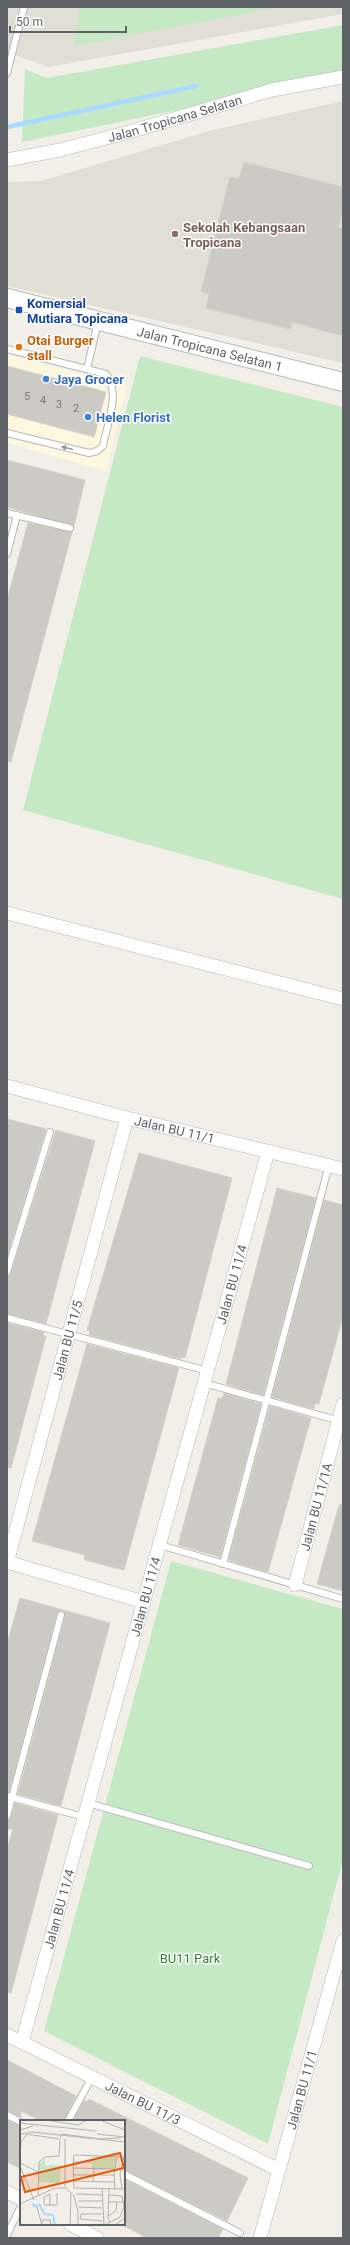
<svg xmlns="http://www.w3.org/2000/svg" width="350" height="2245" font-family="Roboto,sans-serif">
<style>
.commercial{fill:#fef7e0}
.education{fill:#e1ded6}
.green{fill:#c5e8c5}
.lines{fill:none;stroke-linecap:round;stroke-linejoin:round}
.stream{stroke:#aadaff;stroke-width:4.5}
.building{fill:#cccac5;stroke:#d6d1c6}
.lane-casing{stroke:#b5b8bc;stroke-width:8}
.street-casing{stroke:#b5b8bc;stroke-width:14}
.secondary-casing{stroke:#b6babf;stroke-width:20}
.lane{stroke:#fff;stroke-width:6}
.street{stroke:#fff;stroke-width:13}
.secondary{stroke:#fff;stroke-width:18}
.oneway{fill:#979a9d}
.education-dot{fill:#8d6e63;stroke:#fff;stroke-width:1.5}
.transit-dot{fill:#1a4fb4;stroke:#fff;stroke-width:1.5}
.food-dot{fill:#e8710a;stroke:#fff;stroke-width:1.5}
.shop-dot{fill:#3f7fe0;stroke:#fff;stroke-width:1.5}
.labels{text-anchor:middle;stroke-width:3;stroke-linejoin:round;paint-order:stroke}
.number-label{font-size:11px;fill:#7a7d7f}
.street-label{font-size:13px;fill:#5f6368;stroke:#fff}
.education-label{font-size:13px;font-weight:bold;fill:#785e54;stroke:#fff;text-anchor:start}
.transit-label{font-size:13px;font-weight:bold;fill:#164399;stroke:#fff;text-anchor:start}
.food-label{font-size:13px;font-weight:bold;fill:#c56008;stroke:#fff;text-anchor:start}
.shop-label{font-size:13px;font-weight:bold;fill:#366cbe;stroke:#fff;text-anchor:start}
.park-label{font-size:13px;fill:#348238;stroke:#fff}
.inset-river{fill:none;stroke:#aadaff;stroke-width:2}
.inset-road{fill:none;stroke:#b3b3b1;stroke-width:1}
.view{fill:#e8590c;fill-opacity:0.15;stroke:#e8590c;stroke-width:2}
.inset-edge{fill:none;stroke:#5f6368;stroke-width:2}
</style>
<rect width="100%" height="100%" fill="#f1efe8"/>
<path class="commercial" d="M7 354 127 386 106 471 7 443Z"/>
<path class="education" d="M7 7H343V14L48 67 7 52Z
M343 101V363L7 286V182L41 181 213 130Z"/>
<path class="green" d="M80 7H279L74 46Z
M343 25V76L22 142 25 69 47 78Z
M140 356 343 407V899L23 810Z
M171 1561 343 1609V1859L268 2144 44 2031Z"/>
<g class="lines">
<path class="stream" d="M7 127 196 86"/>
</g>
<path class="building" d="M244 162 343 187V209L338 228H343V336L292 322 290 329 206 308 209 294 201 291 230 177 239 179Z
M7 366 106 392 94 437 7 414Z
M7 460 85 480 74 526 7 507Z
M28 523 72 532 11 762 7 761V600Z
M7 1119 46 1129 7 1257Z
M56 1130 95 1141 46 1324 7 1314V1276L11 1273Z
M139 1153 232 1178 185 1358 181 1357V1359L89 1335 90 1331 87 1330Z
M277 1188 316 1198 263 1395 226 1384Z
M324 1200 343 1205V1316L319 1404 315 1403 314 1409 272 1397Z
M7 1323 44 1332 43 1336H46L11 1468 7 1467Z
M87 1344 179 1368 124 1570 84 1560 85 1555 32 1541Z
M224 1393 261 1404 220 1557 178 1545 218 1398 222 1399Z
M270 1406 311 1418 268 1572 231 1561 229 1559Z
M339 1505H343V1591L317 1584Z
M20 1598 110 1623 61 1806 18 1794 65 1616 63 1611 57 1614 9 1792H7V1644Z
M15 1803 58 1815 11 1993 7 1992V1850L13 1829H7V1820L11 1818Z
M7 2060 76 2096 64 2121H41L21 2111V2117L7 2111Z
M89 2099 248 2178 227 2221 124 2170V2121H73L84 2100 87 2102Z
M7 2120 21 2126V2169L7 2162Z
M124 2179 223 2229 218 2238H147L124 2226Z"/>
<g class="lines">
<defs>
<path id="lane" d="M7 73 24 7
M7 349 106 374C121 392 107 424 103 446L97 451 89 453 7 433
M87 369 98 322
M7 513 70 528
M7 554 17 515
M7 1272 50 1132
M7 1318 208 1371
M204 1383 340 1421
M160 1545 343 1599
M223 1564 329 1165
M7 1796 84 1817
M88 1803 309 1866
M7 1816 61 1615
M7 2115 21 2122
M68 2121 92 2077
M124 2174 240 2233
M7 2235 21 2206"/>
<g id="street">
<path id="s1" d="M7 160 60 150 129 132 272 90 343 77"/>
<path d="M7 913 343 999"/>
<path id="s2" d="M7 1086 127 1118 343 1169"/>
<path d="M7 1562 144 1602"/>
<path id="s3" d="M7 1563 127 1118"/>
<path id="s4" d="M295 1585 343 1404"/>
<path id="s5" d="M7 2035 279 2170"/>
<path id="s6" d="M22 2042 268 1152"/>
<path d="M7 2192 21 2199"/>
<path d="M70 2224 97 2238"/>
<path id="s7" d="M260 2238 343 1941"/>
</g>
<g id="secondary">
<path id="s8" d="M7 298 343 382"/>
</g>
</defs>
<use href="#lane" class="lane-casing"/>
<use href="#street" class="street-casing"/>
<use href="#secondary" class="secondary-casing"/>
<use href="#lane" class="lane"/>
<use href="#street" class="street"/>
<use href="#secondary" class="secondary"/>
</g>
<defs><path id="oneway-solid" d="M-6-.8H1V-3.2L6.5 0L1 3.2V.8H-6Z"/></defs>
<use class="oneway" href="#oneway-solid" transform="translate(67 448) rotate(-166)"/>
<circle class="education-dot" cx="175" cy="234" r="4"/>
<rect class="transit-dot" x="15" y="306" width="8" height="8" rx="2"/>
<circle class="food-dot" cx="19" cy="347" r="4"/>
<g class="shop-dot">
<circle cx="46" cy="379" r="4"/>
<circle cx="88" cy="417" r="4"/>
</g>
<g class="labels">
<g class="number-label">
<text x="27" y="400">5</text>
<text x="43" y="404">4</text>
<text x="59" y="408">3</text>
<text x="76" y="412">2</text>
</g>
<g class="street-label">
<text dy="5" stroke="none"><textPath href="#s1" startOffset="173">Jalan Tropicana Selatan</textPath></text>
<text dy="5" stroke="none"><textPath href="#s8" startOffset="209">Jalan Tropicana Selatan 1</textPath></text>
<text dy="5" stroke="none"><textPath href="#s2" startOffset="173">Jalan BU 11/1</textPath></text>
<text dy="5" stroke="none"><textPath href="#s6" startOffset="786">Jalan BU 11/4</textPath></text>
<text dy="5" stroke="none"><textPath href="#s3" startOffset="231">Jalan BU 11/5</textPath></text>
<text dy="5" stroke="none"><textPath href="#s4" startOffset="81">Jalan BU 11/1A</textPath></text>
<text dy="5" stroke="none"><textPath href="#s6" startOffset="462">Jalan BU 11/4</textPath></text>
<text dy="5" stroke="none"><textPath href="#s6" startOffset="138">Jalan BU 11/4</textPath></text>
<text dy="5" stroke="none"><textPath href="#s7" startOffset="154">Jalan BU 11/1</textPath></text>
<text dy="5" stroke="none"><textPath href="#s5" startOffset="152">Jalan BU 11/3</textPath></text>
</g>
<g class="education-label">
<text x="183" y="232">Sekolah Kebangsaan<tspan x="183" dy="15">Tropicana</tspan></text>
</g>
<g class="transit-label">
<text x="27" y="308">Komersial<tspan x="27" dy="15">Mutiara Topicana</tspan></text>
</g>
<g class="food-label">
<text x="27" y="345">Otai Burger<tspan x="27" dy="15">stall</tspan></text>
</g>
<g class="shop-label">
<text x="54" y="384">Jaya Grocer</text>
<text x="96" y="422">Helen Florist</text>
</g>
<g class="park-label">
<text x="190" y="1963">BU11 Park</text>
</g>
</g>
<g transform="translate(20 2120)">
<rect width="105" height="105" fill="#f1efe8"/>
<path d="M72 37H96L94 48H72ZM25 38V45H41L40 63 19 62V45Z" fill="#c5e8c5"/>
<path class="inset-river" d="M13 83 14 86 20 85 24 94 33 95 35 105"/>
<path class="inset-road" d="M26 0 58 5 67 0M80 0 105 10M0 3 76 11M0 10 13 6M0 14 12 12 105 22M77 14 105 17M40 18 42 14 80 19 101 18M0 35 1 22 7 14 39 19M105 37 54 35 53 45 54 68 105 69M53 42H72M0 43 18 52M0 46 14 80M53 48 95 49M53 55H94M53 61 94 62M73 62 74 49M45 67V19M82 68 84 105M89 68 88 98 90 102M95 69 94 54 97 36M102 69 100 54 104 37M56 74 82 75M18 76 19 42 25 37 39 36 40 19M58 81H82M89 82H104M0 84 35 68H46L54 76 58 91V105M30 85V74L24 77V85H37V73M17 87 22 105M59 87 82 88M88 96 96 91 97 82M82 101 60 99 61 94H82M22 103V100H30L31 105M50 105 51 73M85 105 100 97 104 87 102 76 89 75M95 105 105 98"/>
<path class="view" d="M100 33 104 48 5 72 1 57Z"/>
<rect width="105" height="105" class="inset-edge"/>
</g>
<rect width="350" height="2245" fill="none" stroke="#5f6368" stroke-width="16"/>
<path d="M10 26v6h116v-6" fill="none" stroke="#5f6368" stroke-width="2"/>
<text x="16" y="26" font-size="12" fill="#5f6368" stroke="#ffffff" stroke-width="3" paint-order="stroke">50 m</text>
</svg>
